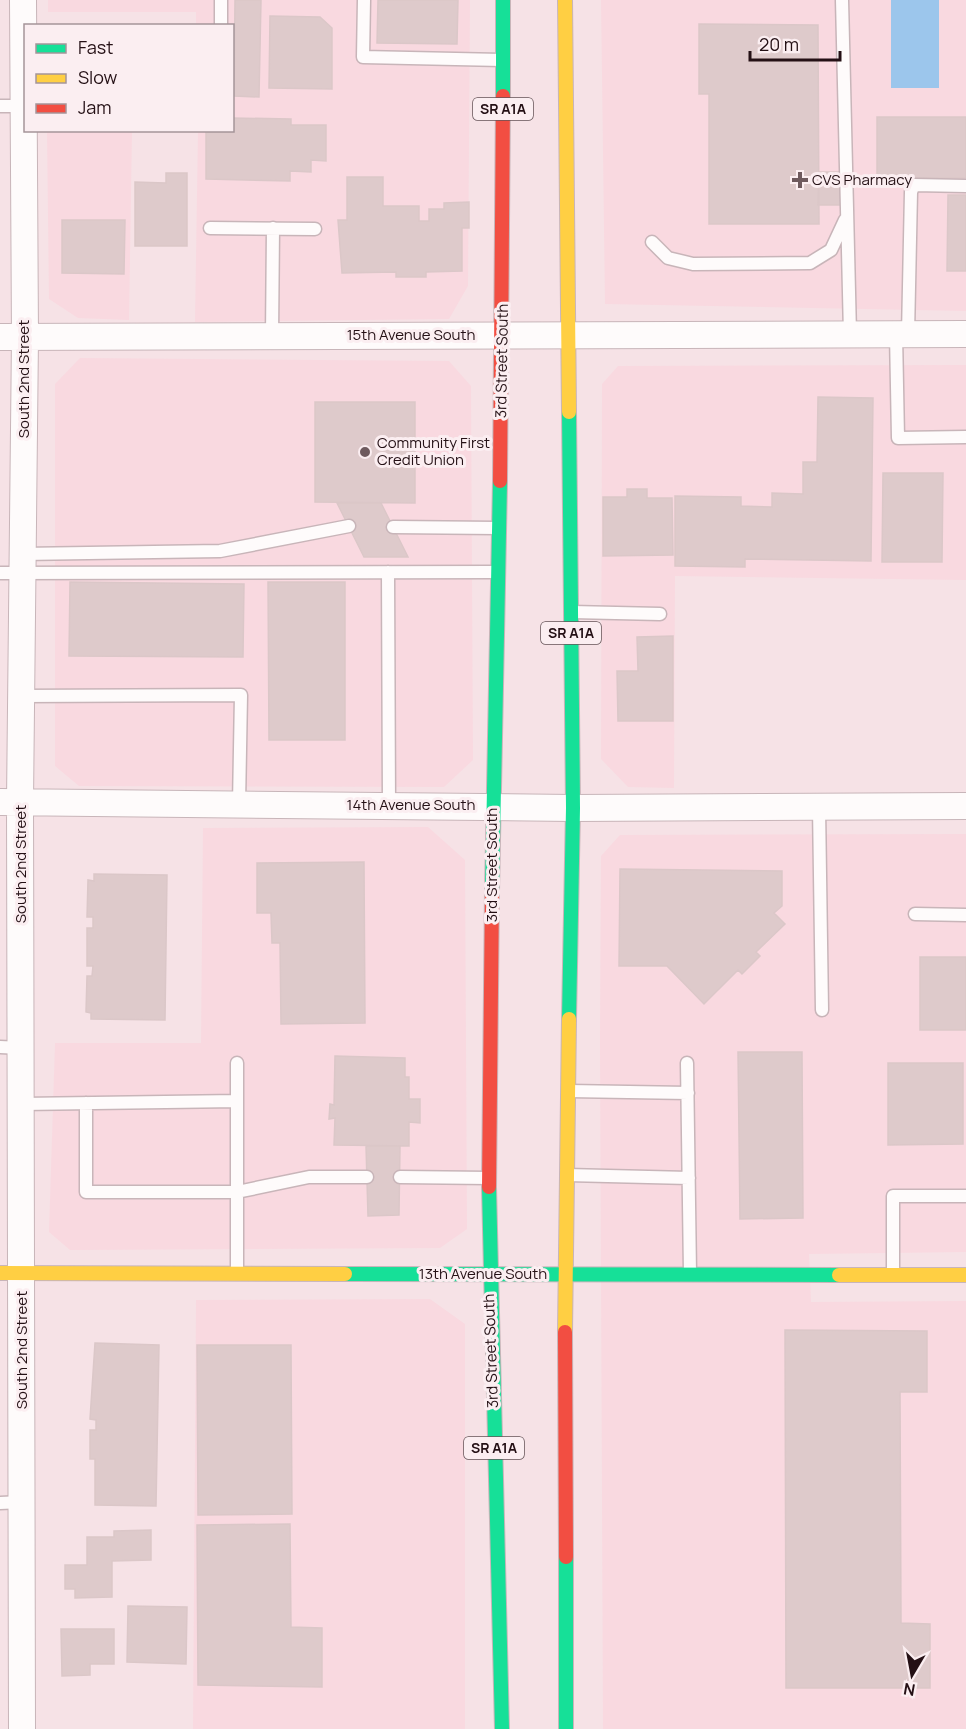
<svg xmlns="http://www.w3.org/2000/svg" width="966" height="1729" font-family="Manrope,sans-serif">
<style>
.built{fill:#f9d9e0}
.water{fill:#9cc6ec}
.building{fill:#decacb;stroke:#dbc7c8;stroke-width:1.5}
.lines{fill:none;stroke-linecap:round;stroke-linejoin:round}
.lane-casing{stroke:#c8b5b9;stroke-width:15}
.street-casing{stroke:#c8b5b9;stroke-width:28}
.fast-casing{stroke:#c8b5b9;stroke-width:16}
.slow-casing{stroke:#c8b5b9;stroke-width:16}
.jam-casing{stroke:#c8b5b9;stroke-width:16}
.lane{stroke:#fefbfb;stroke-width:12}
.street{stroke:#fefbfb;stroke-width:26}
.fast{stroke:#16e098;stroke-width:14}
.slow{stroke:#ffcf43;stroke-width:14}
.jam{stroke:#f24e42;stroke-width:14}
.poi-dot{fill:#6e5a5e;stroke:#fbeef1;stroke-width:2}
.labels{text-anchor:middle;stroke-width:6;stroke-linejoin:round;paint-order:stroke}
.shield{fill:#fbeef1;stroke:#645357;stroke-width:1.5}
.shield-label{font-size:14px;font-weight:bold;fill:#241015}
.poi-label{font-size:15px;fill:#241015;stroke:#fbeef1;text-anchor:start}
.street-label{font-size:15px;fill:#241015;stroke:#fbeef1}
</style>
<rect width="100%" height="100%" fill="#f6e2e6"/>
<path class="built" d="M48 0H470L468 286 449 319 195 322 198 131 232 130V26L196 25V12H48Z
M601 0H966V311L605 304Z
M47 131H132L129 320 78 318 49 299Z
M80 358 449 361 471 386 473 760 444 787 79 786 55 766V384Z
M966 365V580L675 576 674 788 628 787 601 759 602 384 618 366Z
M428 827 465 860 467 1229 440 1248 70 1250 49 1232 55 1043H201L203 828Z
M966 834V1252L809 1254 811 1302 966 1301V1729H603L600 1042 601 856 620 835Z
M430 1299 465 1324V1729H193L196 1300Z"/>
<path class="water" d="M891 0H939V88H891Z"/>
<path class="building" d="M235 0H261L259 97 234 96Z
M378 0H458L457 44 377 43Z
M270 16 320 17 332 28V89L269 88Z
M699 24 818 25 819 224H709V94H699Z
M82 25H156V26H82Z
M877 117H966V178H877Z
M232 118 291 119V125H326V161L311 160V172L290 171V181L206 179V130H232Z
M819 172H842V205H818Z
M166 173H187V246H135V182L166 183Z
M347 177H383V206H419V221H429V209H444V203L469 202V228H462V271L426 272V277H396V272L342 273 338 220H347Z
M948 195H966V271H947Z
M62 220H125L124 274 62 273Z
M818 397 873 398 871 561 745 559V567L675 566V496L741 497V506L772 507V493L803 494V462H817Z
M315 402H415V503L315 502Z
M883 473H943L942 562H882Z
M627 489H647V498H672L673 555 603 556V497H627Z
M337 503H381L408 557H364Z
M70 582 244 584 243 657 69 656Z
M268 582H345V740H269Z
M673 636V721H618L617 671H638L637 637Z
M364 862 365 1023 281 1024 280 943H272L271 913H257V863Z
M620 869 782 871V906L774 913 785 924 756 952 760 956 742 974 738 970 704 1004 667 966H619Z
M94 874 167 875 165 1020 91 1019V1013L86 1012 87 976H92L93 966H87V928H93V917H87L88 880 94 881Z
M920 957H966V1030H920Z
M738 1052H802L803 1218 740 1219Z
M335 1056 405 1058V1077H409V1099H420V1123L409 1122V1146L334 1145 335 1118 329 1119 330 1104 334 1105Z
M888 1063H963V1144L888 1145Z
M366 1146H400L399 1215 368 1216Z
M785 1330 927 1331V1392H900L901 1623 930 1624V1688H786Z
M95 1343 159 1345 156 1506 95 1505V1459H90V1430H96V1420L90 1419Z
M197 1345H291L292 1514 198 1515Z
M290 1524 291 1627 322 1628V1687L198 1685 197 1525Z
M151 1530V1560L112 1561V1597L75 1598V1589H65V1565H87V1537H114V1531Z
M128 1606 187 1607 186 1664 127 1662Z
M61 1629H114V1664H90V1675L62 1676Z"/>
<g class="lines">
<defs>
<path id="lane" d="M364 0 363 57 502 60
M842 0 850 334
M221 26V0
M0 106H23
M210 228 315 229
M652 242 668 258 693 264 810 263 831 250 845 220
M896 334 898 438 966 437
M908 334 911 192 914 185 966 186
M272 336 273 228
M393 527 497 528
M22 554 220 551 349 526
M388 572 389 805
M0 573 496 572
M572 612 660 614
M21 696 241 695 239 804
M819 807 822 1010
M915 914 966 915
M0 1047 21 1048
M687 1063 690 1273
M569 1091 688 1093
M86 1103V1192H237L309 1177H367
M22 1104 237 1101
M567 1175 689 1178
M400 1177 489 1178
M237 1272V1063
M893 1274V1196H966
M0 1503 22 1502"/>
<path id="street" d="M0 337 966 334
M0 802 573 808 966 806
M22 1729 20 801 25 337 23 0"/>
<path id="fast" d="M503 0V96
M569 412 573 808 569 1019
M492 891 500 481
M489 1187 502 1729
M345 1274 839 1275
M566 1557V1729"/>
<path id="slow" d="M565 0 569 412
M0 1273 345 1274
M839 1275H966
M565 1332 569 1019"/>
<path id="jam" d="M500 481 503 96
M489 1187 492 891
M565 1332 566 1557"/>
</defs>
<use href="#lane" class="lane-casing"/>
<use href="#street" class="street-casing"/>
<use href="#fast" class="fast-casing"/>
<use href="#slow" class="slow-casing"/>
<use href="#jam" class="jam-casing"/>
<use href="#lane" class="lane"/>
<use href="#street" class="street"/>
<use href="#fast" class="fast"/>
<use href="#slow" class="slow"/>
<use href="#jam" class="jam"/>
</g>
<g class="poi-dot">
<path d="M797 171h6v6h6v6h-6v6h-6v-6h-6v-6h6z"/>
<circle cx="365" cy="452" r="6"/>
</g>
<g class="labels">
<g class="shield">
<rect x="473" y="98" width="60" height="22" rx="4.5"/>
<rect x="541" y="622" width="60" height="22" rx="4.5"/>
<rect x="464" y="1437" width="60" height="22" rx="4.5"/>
</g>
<g class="shield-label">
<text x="503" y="114">SR A1A</text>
<text x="571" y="638">SR A1A</text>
<text x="494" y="1453">SR A1A</text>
</g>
<g class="poi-label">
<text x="812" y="185">CVS Pharmacy</text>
<text x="377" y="448">Community First<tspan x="377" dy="17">Credit Union</tspan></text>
</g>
<g class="street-label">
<text x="411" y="340">15th Avenue South</text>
<text transform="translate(502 361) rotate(-89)" y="5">3rd Street South</text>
<text transform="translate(24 379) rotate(-90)" y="5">South 2nd Street</text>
<text x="411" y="810">14th Avenue South</text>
<text transform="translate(21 864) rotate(-90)" y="5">South 2nd Street</text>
<text transform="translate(492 865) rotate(-90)" y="5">3rd Street South</text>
<text x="483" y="1279">13th Avenue South</text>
<text transform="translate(22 1350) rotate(-90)" y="5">South 2nd Street</text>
<text transform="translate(491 1351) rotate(-92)" y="5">3rd Street South</text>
</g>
</g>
<rect x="24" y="24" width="210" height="108" fill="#fbeef1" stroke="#a59599" stroke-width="1.5"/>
<rect x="36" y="44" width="30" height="9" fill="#16e098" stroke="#a59599" stroke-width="1.5"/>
<text x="78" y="54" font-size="18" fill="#241015">Fast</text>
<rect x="36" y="74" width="30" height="9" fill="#ffcf43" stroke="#a59599" stroke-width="1.5"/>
<text x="78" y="84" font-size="18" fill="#241015">Slow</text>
<rect x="36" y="104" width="30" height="9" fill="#f24e42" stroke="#a59599" stroke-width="1.5"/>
<text x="78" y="114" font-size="18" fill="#241015">Jam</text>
<g transform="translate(912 1675) rotate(190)" stroke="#fbeef1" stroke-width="4.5" paint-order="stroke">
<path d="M0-4.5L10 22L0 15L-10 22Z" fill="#241015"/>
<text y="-9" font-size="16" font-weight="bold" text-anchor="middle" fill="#241015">N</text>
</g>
<path d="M750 51v9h90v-9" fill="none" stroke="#241015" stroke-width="3"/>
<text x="759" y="51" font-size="18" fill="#241015" stroke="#fbeef1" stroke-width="4.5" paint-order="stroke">20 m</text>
</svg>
